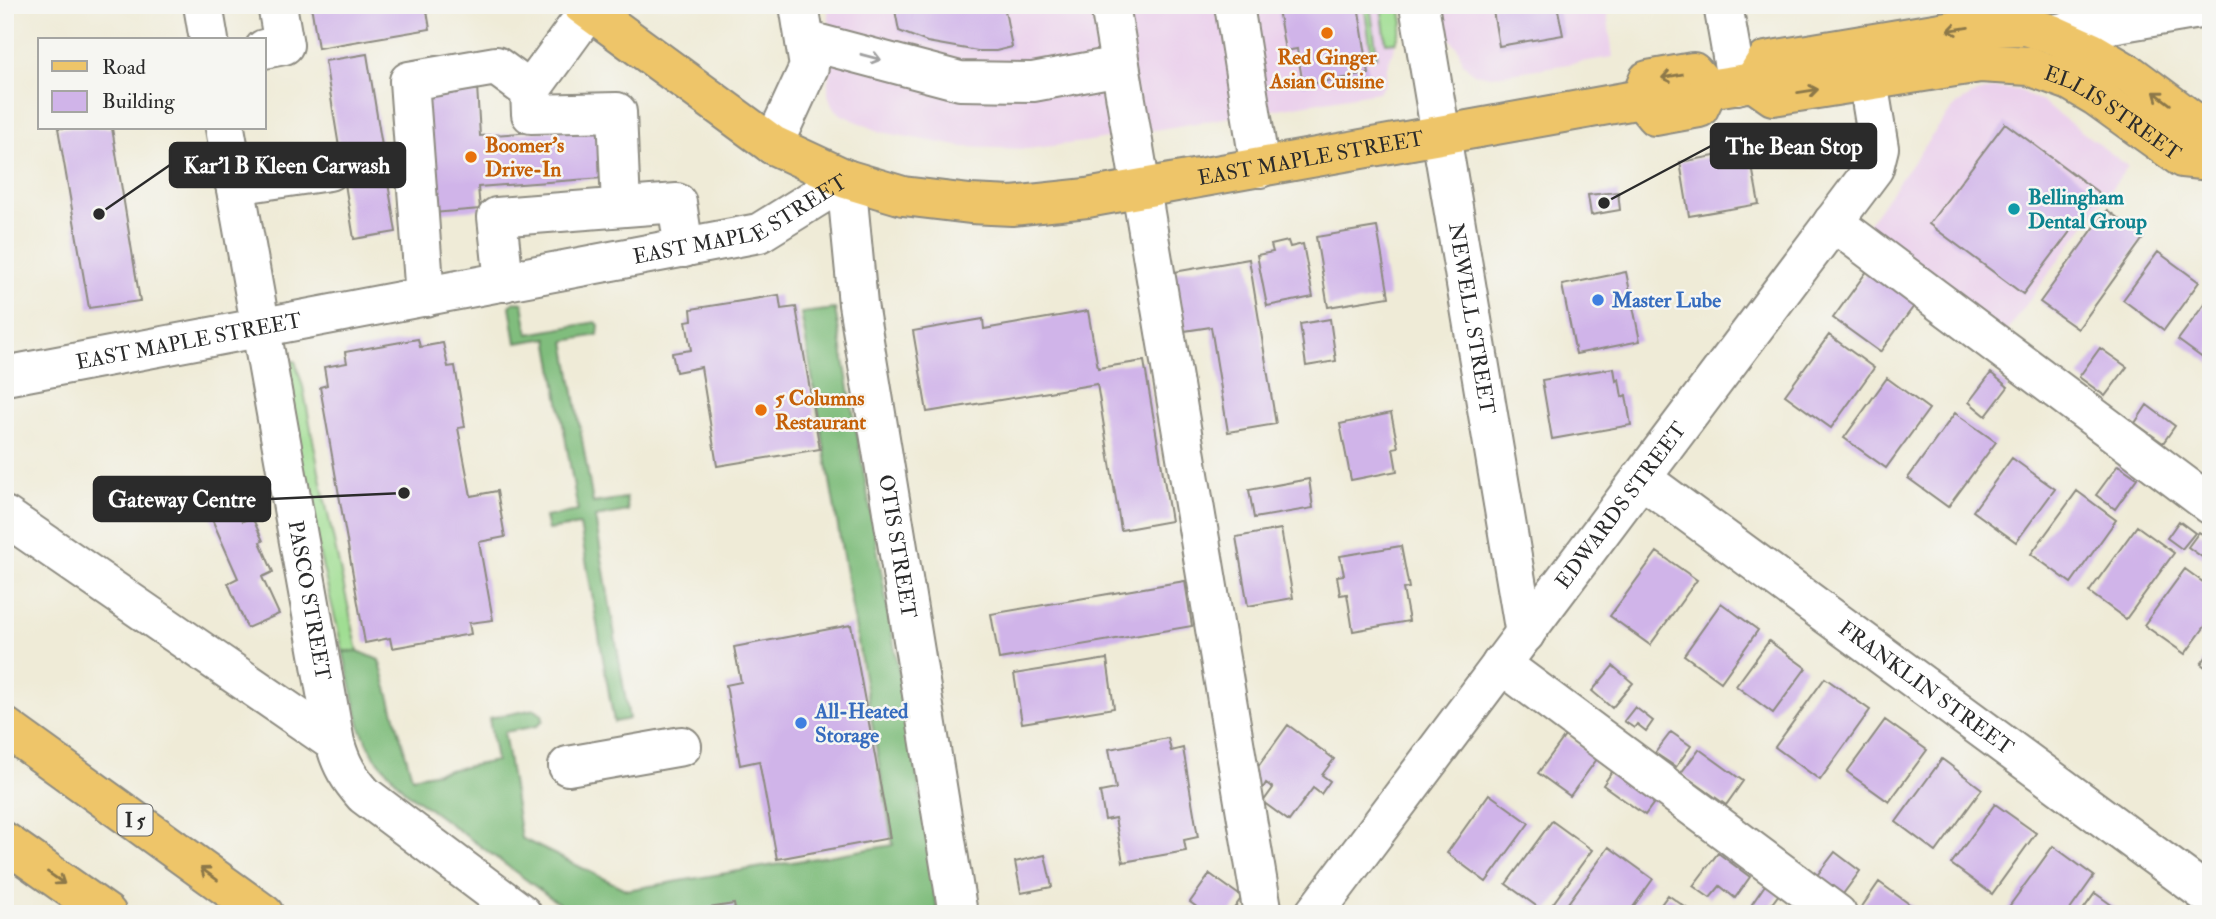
<svg xmlns="http://www.w3.org/2000/svg" width="2216" height="919" font-family="'IM FELL Double Pica',serif">
<style>
.built{fill:#ebd1ec}
.green{fill:#a0de93;stroke:#66845f;stroke-width:2}
.forest{fill:#80bd7d;stroke:#567454;stroke-width:2}
.building{fill:#d0b4e9}
.lines{fill:none;stroke-linecap:round;stroke-linejoin:round}
.minor-casing{stroke:#8d8b81;stroke-width:42}
.major-casing{stroke:#8d8b81;stroke-width:42}
.highway-casing{stroke:#8d8b81;stroke-width:42}
.minor{stroke:#fff;stroke-width:38}
.major{stroke:#eec569;stroke-width:38}
.highway{stroke:#eec569;stroke-width:38}
.oneway{stroke:#8c784a}
.oneway2{stroke:#a0a0a0}
.food-dot{fill:#e8710a;stroke:#f6f6f2;stroke-width:2.5}
.culture-dot{fill:#0f9aa8;stroke:#f6f6f2;stroke-width:2.5}
.shop-dot{fill:#3f7fe0;stroke:#f6f6f2;stroke-width:2.5}
.labels{text-anchor:middle;stroke-width:5;stroke-linejoin:round;paint-order:stroke}
.shield{fill:#f6f6f2;stroke:#686867;stroke-width:2}
.shield-label{font-size:19px;font-weight:bold;fill:#2b2b2b}
.food-label{font-size:21px;font-weight:bold;fill:#c56008;stroke:#f6f6f2;text-anchor:start}
.street-label{font-size:21px;fill:#2b2b2b;stroke:#f6f6f2}
.culture-label{font-size:21px;font-weight:bold;fill:#0d838f;stroke:#f6f6f2;text-anchor:start}
.shop-label{font-size:21px;font-weight:bold;fill:#366cbe;stroke:#f6f6f2;text-anchor:start}
.leader{fill:none;stroke:#2b2b2b;stroke-width:2.5}
.callout-dot{fill:#2b2b2b;stroke:#f6f6f2;stroke-width:2.5}
.callout{fill:#2b2b2b;stroke:#2b2b2b;stroke-width:2.5}
.callout-label{font-size:23px;text-anchor:middle;font-weight:bold;fill:#fff}
</style>
<rect width="100%" height="100%" fill="#f6f6f2"/>
<filter id="ink" filterUnits="userSpaceOnUse"><feTurbulence type="fractalNoise" baseFrequency=".0143" numOctaves="2"/><feDisplacementMap in="SourceGraphic" scale="14" xChannelSelector="R" yChannelSelector="G"/><feConvolveMatrix kernelMatrix="1 2 1 2 8 2 1 2 1" color-interpolation-filters="sRGB"/></filter>
<filter id="wash" filterUnits="userSpaceOnUse"><feTurbulence type="fractalNoise" baseFrequency=".00686" numOctaves="4" result="noise"/><feDisplacementMap in="SourceGraphic" scale="28" xChannelSelector="R" yChannelSelector="G"/><feGaussianBlur stdDeviation="1.57" result="paint"/><feColorMatrix in="noise" values="0 0 0 0 0 0 0 0 0 0 0 0 0 0 0 0 0 1.4 0 .05"/><feComposite in="paint" operator="in"/></filter>
<g filter="url(#wash)">
<rect width="100%" height="100%" fill="#efebd7"/>
<path class="built" d="M827 5H1400L1403 23 1387 67 1385 85 1378 92 1084 142 1027 149 963 147 881 132 842 115 832 106 828 94V82L833 50Z
M1429 5H1606L1613 57 1492 76 1473 73 1463 63 1458 48 1431 18Z
M1994 88 2019 90 2042 102 2128 166 1995 347 1854 243 1947 115 1959 103 1974 94Z"/>
<path class="green" d="M1364 5H1370L1377 56H1372Z
M1381 5H1400L1403 23 1396 42 1386 43Z
M295 361 303 387 322 487 358 651H343L304 490 286 378 287 362Z"/>
<path class="forest" d="M514 302 523 303 528 334 596 322 599 325 598 335 565 341 593 503 626 498 628 511 595 517 629 719 614 722 580 525 548 530 545 517 578 511 548 338 516 343 510 306Z
M835 309 927 832 938 914H573L405 791 375 757 361 730 343 652 358 651 379 660 412 777 496 761 489 718 535 709 542 714 543 720 537 726 504 732 521 838 627 890 893 845 801 313Z"/>
<g id="blocks">
<path class="building" d="M311 5H426L430 29 318 48Z
M894 5H1004L1012 47 996 51H978L927 42 899 31Z
M1288 5H1358L1369 74 1303 85 1297 49 1285 51 1278 9Z
M1492 5H1557L1563 35 1499 46Z
M367 54 396 232 354 239 325 61Z
M477 86 480 136 613 126 616 177 478 187 480 209 433 213 424 89Z
M2005 123 2099 193 2023 294 1929 224Z
M58 128H112L140 301 89 308Z
M1749 150 1759 204 1689 216 1680 162Z
M1618 192 1620 210 1591 215 1588 195Z
M2107 210 2144 237 2078 329 2040 302Z
M1377 227 1389 297 1328 307 1316 237Z
M1288 241 1290 247 1303 244 1313 297 1267 306 1257 255 1273 252 1271 245Z
M2158 252 2199 282 2164 330 2123 300Z
M1249 259 1276 424 1228 432 1211 327 1184 331 1174 272Z
M1870 267 1917 302 1880 352 1833 318Z
M1626 272 1640 341 1576 354 1562 285Z
M779 295 781 309 796 307 820 449 717 466 701 367 676 372 672 353 691 350 686 321 692 320 691 309Z
M2211 295V364L2178 340Z
M1088 311 1098 368 1144 361 1171 521 1121 530 1097 384 927 412 913 331 983 319 984 329Z
M1330 319 1336 361 1306 366 1300 324Z
M1829 335 1874 368 1831 428 1785 395Z
M418 339 420 347 443 343 448 367 455 366 465 427 458 428 471 496 497 491 505 537 479 542 493 620 469 623 471 634 392 648 390 638 365 643 320 387 327 385 324 367 347 363 345 352Z
M2100 348 2127 367 2105 396 2079 377Z
M1614 368 1616 381 1619 379 1622 397 1626 395 1631 425 1552 439 1542 380Z
M1991 373 2008 387 1986 416 1969 402Z
M1887 378 1929 409 1886 468 1844 438Z
M2147 405 2175 426 2163 443 2135 423Z
M1391 413 1398 447 1393 448 1397 471 1351 480 1340 424Z
M1955 413 1996 442 1948 507 1908 478Z
M2012 458 2055 489 2016 542 1973 511Z
M2118 465 2137 478 2115 509 2096 495Z
M1309 479 1313 508 1254 518 1249 490Z
M2077 491 2116 520 2071 583 2031 554Z
M237 506 243 521 252 517 263 541 260 542 273 572 262 577 279 614 247 628 228 583 238 578 211 517Z
M2179 521 2195 533 2182 549 2167 538Z
M2137 526 2174 553 2126 619 2089 592Z
M1281 529 1293 598 1248 606 1236 537Z
M2199 532 2211 540V551L2205 559 2188 547Z
M1401 546 1409 588 1403 589 1409 621 1353 631 1347 594 1340 595 1337 576 1344 575 1340 556Z
M1657 552 1697 580 1650 645 1610 616Z
M2185 569 2211 588V618L2185 654 2144 625Z
M1185 581 1192 626 999 659 991 614Z
M1721 603 1758 630 1721 682 1684 655Z
M851 625 890 838 777 859 759 761 740 765 726 685 741 682 734 647Z
M1769 641 1806 668 1773 713 1736 686Z
M2211 650V671L2201 664Z
M1107 659 1114 708 1022 723 1014 674Z
M1613 666 1633 683 1612 708 1592 691Z
M1825 678 1870 710 1820 780 1775 747Z
M1635 707 1653 721 1646 731 1637 724 1634 728 1624 721Z
M1885 720 1927 750 1889 802 1847 772Z
M1288 725 1334 759 1322 775 1330 781 1321 794 1313 788 1289 821 1263 802 1273 788 1266 783 1263 788 1249 779Z
M1671 732 1691 746 1676 767 1655 753Z
M1565 736 1597 759 1570 796 1538 773Z
M1168 738 1171 751 1183 748 1198 837 1184 840 1186 851 1123 862 1115 818 1105 820 1100 792 1116 789 1109 749Z
M1699 749 1743 781 1726 805 1681 773Z
M1942 759 1982 789 1936 852 1896 822Z
M1619 762 1661 793 1645 815 1603 785Z
M1489 794 1529 823 1486 882 1447 853Z
M1995 804 2036 833 1992 894 1951 864Z
M1552 821 1592 850 1546 913 1506 884Z
M2053 846 2094 876 2067 914H2016L2008 908Z
M1609 847 1653 879 1628 914H1560Z
M1835 852 1860 871 1840 898 1815 878Z
M1718 853 1750 877 1735 898 1720 886 1710 898 1693 886Z
M1045 855 1052 887 1021 893 1015 862Z
M1210 874 1242 897 1230 914H1206L1190 902Z
M1879 882 1923 914H1870L1861 908Z
M1765 885 1779 894 1765 913 1752 904Z
M2095 893 2124 914H2080Z
M1668 895 1695 914H1654Z
M734 904 736 914H683V912Z"/>
</g>
</g>
<g filter="url(#ink)">
<use href="#blocks" fill-opacity="0" stroke="#8d8b81" stroke-width="2"/>
<g class="lines">
<defs>
<g id="minor">
<path d="M203 5 209 40"/>
<path d="M1110 5 1263 914"/>
<path d="M1234 5 1260 168"/>
<path id="s1" d="M1419 5 1525 634"/>
<path d="M1723 5 1737 85"/>
<path d="M2052 34 2211 7"/>
<path d="M805 40 960 81 1033 82 1120 66"/>
<path d="M264 49 284 45 277 5"/>
<path d="M530 91 589 10"/>
<path id="s2" d="M225 128 335 743C341 765 349 778 364 795L522 914"/>
<path d="M773 145 809 67 799 5"/>
<path d="M235 185 329 171"/>
<path d="M1833 222 2211 505"/>
<path d="M504 282 497 217 677 203 684 248"/>
<path d="M425 297 409 81 496 66 530 91 531 114 617 112 621 207"/>
<path id="s3" d="M5 376 759 233 846 179 858 304 958 914"/>
<path id="s4" d="M1641 478 2211 897"/>
<path d="M5 516 335 743"/>
<path d="M1501 664 1837 914"/>
<path d="M568 766 682 746"/>
<path id="s5" d="M1314 914 1874 168 1879 148 1868 81"/>
</g>
<g id="major">
<path id="s6" d="M582 5 773 145 846 179 903 196 970 204 1012 206 1087 198 1641 99"/>
<path d="M1753 82 1766 61 1971 27 2026 26 2052 34 2092 52 2131 75 2205 130 2211 144"/>
<path id="s7" d="M1708 89 1753 82 1773 96 1980 63 2029 66 2070 81 2097 97 2182 158 2211 161"/>
<path d="M1641 99 1648 80 1693 72 1708 89"/>
<path d="M1641 99 1655 116 1699 108 1708 89"/>
</g>
<path id="highway" d="M5 727 264 914
M5 842 107 914"/>
</defs>
<use href="#minor" class="minor-casing"/>
<use href="#major" class="major-casing"/>
<use href="#highway" class="highway-casing"/>
<use href="#minor" class="minor"/>
<use href="#major" class="major"/>
<use href="#highway" class="highway"/>
</g>
<defs><path id="oneway-shaft" d="M-6 0H5M1.5-3L5.5 0L1.5 3" fill="none" stroke-width="1.6" stroke-linecap="round" stroke-linejoin="round" transform="scale(1.75)"/></defs>
<g class="oneway">
<use href="#oneway-shaft" transform="translate(1958 29) rotate(171)"/>
<use href="#oneway-shaft" transform="translate(1672 76) rotate(170)"/>
<use href="#oneway-shaft" transform="translate(1808 91) rotate(-9)"/>
<use href="#oneway-shaft" transform="translate(2162 98) rotate(-143)"/>
<use href="#oneway-shaft" transform="translate(209 874) rotate(-144)"/>
<use href="#oneway-shaft" transform="translate(56 878) rotate(35)"/>
</g>
<use class="oneway2" href="#oneway-shaft" transform="translate(871 57) rotate(15)"/>
</g>
<g class="food-dot">
<circle cx="1327" cy="33" r="7"/>
<circle cx="471" cy="157" r="7"/>
<circle cx="761" cy="410" r="7"/>
</g>
<circle class="culture-dot" cx="2014" cy="209" r="7"/>
<g class="shop-dot">
<circle cx="1598" cy="300" r="7"/>
<circle cx="801" cy="723" r="7"/>
</g>
<g class="labels">
<rect class="shield" x="117.5" y="804.5" width="35" height="31" rx="5"/>
<g class="shield-label">
<text x="135" y="827">I 5</text>
</g>
<g class="food-label">
<text x="1327" y="64" text-anchor="middle">Red Ginger<tspan x="1327" dy="24">Asian Cuisine</tspan></text>
<text x="485" y="152">Boomer's<tspan x="485" dy="24">Drive-In</tspan></text>
<text x="775" y="405">5 Columns<tspan x="775" dy="24">Restaurant</tspan></text>
</g>
<g class="street-label">
<text dy="7" stroke="none"><textPath href="#s7" startOffset="425">ELLIS STREET</textPath></text>
<text dy="7" stroke="none"><textPath href="#s6" startOffset="789">EAST MAPLE STREET</textPath></text>
<text dy="7" stroke="none"><textPath href="#s3" startOffset="754">EAST MAPLE STREET</textPath></text>
<text dy="7" stroke="none"><textPath href="#s1" startOffset="318">NEWELL STREET</textPath></text>
<text dy="7" stroke="none"><textPath href="#s3" startOffset="187">EAST MAPLE STREET</textPath></text>
<text dy="7" stroke="none"><textPath href="#s5" startOffset="511">EDWARDS STREET</textPath></text>
<text dy="7" stroke="none"><textPath href="#s3" startOffset="1241">OTIS STREET</textPath></text>
<text dy="7" stroke="none"><textPath href="#s2" startOffset="480">PASCO STREET</textPath></text>
<text dy="7" stroke="none"><textPath href="#s4" startOffset="354">FRANKLIN STREET</textPath></text>
</g>
<g class="culture-label">
<text x="2028" y="204">Bellingham<tspan x="2028" dy="24">Dental Group</tspan></text>
</g>
<g class="shop-label">
<text x="1612" y="307">Master Lube</text>
<text x="815" y="718">All-Heated<tspan x="815" dy="24">Storage</tspan></text>
</g>
</g>
<path class="leader" d="M1604 203L1711 146M99 214L170 165M404 493L270 499"/>
<g class="callout-dot">
<circle cx="1604" cy="203" r="7"/>
<circle cx="99" cy="214" r="7"/>
<circle cx="404" cy="493" r="7"/>
</g>
<g class="callout">
<rect x="1711" y="124" width="165" height="44" rx="7"/>
<rect x="170" y="143" width="235" height="44" rx="7"/>
<rect x="94" y="477" width="176" height="44" rx="7"/>
</g>
<g class="callout-label">
<text x="1794" y="154">The Bean Stop</text>
<text x="287" y="173">Kar'l B Kleen Carwash</text>
<text x="182" y="507">Gateway Centre</text>
</g>
<rect width="2216" height="919" fill="none" stroke="#f6f6f2" stroke-width="28"/>
<rect x="38" y="38" width="228" height="91" fill="#f6f6f2" stroke="#a5a5a2" stroke-width="2"/>
<rect x="52" y="61" width="35" height="10" fill="#eec569" stroke="#a5a5a2" stroke-width="2"/>
<text x="102" y="74" font-size="21" fill="#2b2b2b">Road</text>
<rect x="52" y="91" width="35" height="21" fill="#d0b4e9" stroke="#a5a5a2" stroke-width="2"/>
<text x="102" y="108" font-size="21" fill="#2b2b2b">Building</text>
</svg>
